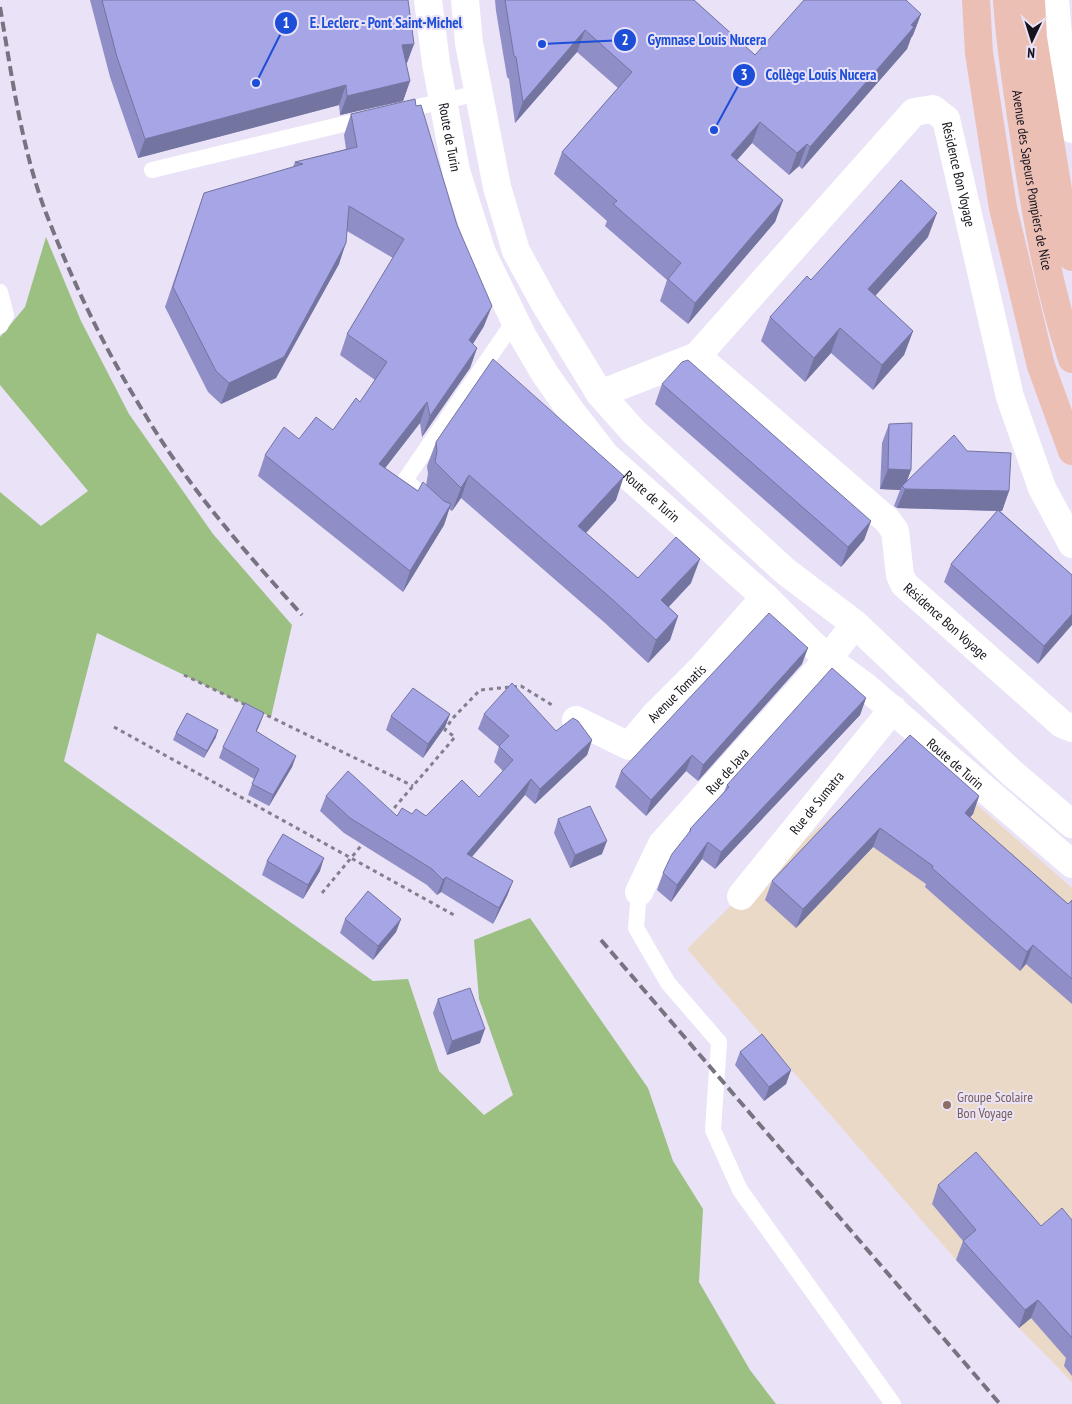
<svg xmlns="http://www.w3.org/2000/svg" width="1072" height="1404" font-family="'PT Sans Narrow',sans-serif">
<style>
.education{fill:#ebd9c8}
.forest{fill:#9cc082}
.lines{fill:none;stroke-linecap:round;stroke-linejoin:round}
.path{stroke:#847e8d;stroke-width:3;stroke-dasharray:4 4;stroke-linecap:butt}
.service{stroke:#fff;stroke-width:16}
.minor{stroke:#fff;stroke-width:28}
.secondary{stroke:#fff;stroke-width:28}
.primary{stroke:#ecbfb5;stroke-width:28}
.rail{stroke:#787381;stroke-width:4;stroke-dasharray:10 5;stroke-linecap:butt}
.wall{fill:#8f8ec6}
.shaded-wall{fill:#7474a1}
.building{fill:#a6a5e6;stroke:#7474a1}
.education-dot{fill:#8d6e63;stroke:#eae2f7;stroke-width:2}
.labels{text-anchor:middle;stroke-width:4;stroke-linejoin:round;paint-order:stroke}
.street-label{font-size:14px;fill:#16131b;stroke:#eae2f7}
.education-label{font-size:14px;fill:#785e54;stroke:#eae2f7;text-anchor:start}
.leader{fill:none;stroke:#1d4ed8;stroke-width:2}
.callout-dot{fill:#1d4ed8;stroke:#eae2f7;stroke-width:2}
.mark-label{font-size:15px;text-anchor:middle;font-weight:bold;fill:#fff}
.callout-label{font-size:15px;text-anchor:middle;font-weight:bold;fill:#1d4ed8;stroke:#eae2f7;stroke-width:4;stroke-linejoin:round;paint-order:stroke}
</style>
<rect width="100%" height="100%" fill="#eae2f7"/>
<path class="education" d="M903 753 982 809 1072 888V1382L1019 1328 956 1260 687 949 741 896Z"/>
<path class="forest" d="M46 237 81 321 129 414 213 534 292 625 271 717 97 633 64 761 373 981 408 979 439 1071 484 1115 513 1095 479 999 474 940 530 918 648 1088 673 1161 703 1209 699 1282 750 1370 776 1404H0V492L41 526 88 491 0 385V337L25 307Z"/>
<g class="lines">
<path class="path" d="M184 675 248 706
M260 712 413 786
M114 727 454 915
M389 814 455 737 445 730 452 719 480 690 521 686 552 705
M322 893 365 841"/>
<path class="service" d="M400 111 479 93
M152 170 369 118
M0 292 6 315 0 326
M431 504 405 480 515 320
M639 892 636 928 668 983 719 1042 713 1130 740 1190 893 1404"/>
<g class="minor">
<path id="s1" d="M697 356 914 112 933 109 946 119 1010 397 1042 488 1072 544"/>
<path id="s2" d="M600 394 697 356 887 520 895 531 900 575 904 584 1062 724 1072 728"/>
<path id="s3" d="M576 720 629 746 654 716 702 668 765 597"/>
<path id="s4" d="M639 892 662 844 828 659 855 624"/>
<path id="s5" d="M741 896 893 709"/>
</g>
<g class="secondary">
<path id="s6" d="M428 0 436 63 456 171 482 253 522 335 545 374 571 411 606 456 765 597 810 642 828 659 866 687 1072 864"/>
<path d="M465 0 469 43 497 187 516 251 545 304 600 394 634 432 785 571 855 624 1012 773 1072 824"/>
<path d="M1055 0 1058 35 1072 129"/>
</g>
<g class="primary">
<path d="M976 0 979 53 1003 208 1041 366 1072 451"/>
<path id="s7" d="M1007 0C1010 46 1017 91 1024 136 1035 211 1048 287 1072 359"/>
<path d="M1031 0 1033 38 1059 196 1072 257"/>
</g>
<path class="rail" d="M0 7C12 76 21 147 46 213 73 283 106 352 146 416 189 488 246 553 302 615
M601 940 1000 1404"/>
</g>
<path class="wall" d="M90 0H408L414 44 406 63 410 81 403 101 340 115 339 105 138 158 110 77Z
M495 0H694L755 55 921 14 913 35 911 38 907 49 802 169 799 166 789 175 752 143 737 160 783 200 775 222 688 324 660 301 667 280 605 226 607 221 554 174 562 152 618 88 577 52 515 123 509 79 507 77 496 11Z
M416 106 484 326 473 344 477 348 470 368 422 437 420 423 385 468 418 491 426 485 428 474 427 466 436 442 616 500 586 533 638 578 691 583 668 607 678 616 670 640 648 663 605 623 461 498 452 511 449 509 444 525 403 592 258 476 265 455 299 439 333 430 360 402 375 380 340 355 347 334 393 258 347 231 339 264 276 378 221 404 208 392 165 307 204 193 293 167 295 162 346 149 344 135 351 114Z
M928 237 875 296 913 331 904 355 873 390 831 353 805 382 761 341 770 317 811 280Z
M662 384 871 521 864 540 841 567 655 404Z
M889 424 911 470 907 481 967 451 1009 491 1002 511H1000L1072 575 1038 664 944 582 951 564 997 511 897 508 894 506 900 490 880 489 882 443Z
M802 664 698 781 686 771 646 816 615 787 621 771Z
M866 698 860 715 715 869 702 859 671 902 657 890 663 873 688 835 690 829 724 792 727 785Z
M264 713 256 732 296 756 292 767 269 806 248 795 254 779 219 758 223 747Z
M450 714 445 727 423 758 386 730 391 716Z
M484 714 592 740 587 755 535 804 525 795 472 857 513 881 507 896 493 924 441 892 437 895 427 885 344 833 320 811 326 796 397 816 412 814 426 816 479 797 503 771 494 762 499 747 478 729Z
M176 733 216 737 204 758 173 740Z
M910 735 979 796 973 814 970 817 1068 904 1072 900V1004L1026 964 1020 971 925 887 926 884 873 847 796 928 765 900 772 881Z
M558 819 602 854 570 868 554 833Z
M267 861 320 871 303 899 262 875Z
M345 919H401L396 932 373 960 340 933Z
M438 999 480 1043 447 1055 433 1013Z
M740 1052 791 1070 786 1084 764 1101 735 1065Z
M938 1185 1041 1226 1072 1220V1376L1064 1366 1066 1358 1031 1318 1019 1328 956 1260 963 1241 932 1204Z"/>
<path class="shaded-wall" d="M921 14 913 35 911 38 907 49 802 169 810 147Z
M585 30 577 52 515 123 523 102Z
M414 44 407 63 395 65 402 45Z
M410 81 403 101 340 115 347 96Z
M346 85 339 105 138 158 145 139Z
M760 122 752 143 723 176 731 155Z
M807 144 799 166 789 175 797 153Z
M783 200 775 222 688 324 695 303Z
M937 213 928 237 859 314 868 289Z
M346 243 339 264 276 378 221 404 229 383Z
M492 306 484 326 462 361 469 340Z
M840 328 831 353 805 382 814 358Z
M913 331 904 355 873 390 882 365Z
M477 348 470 368 422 437 430 416Z
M427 402 420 423 372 485 379 464Z
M888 469 911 470 904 488 902 486 900 490 880 489Z
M469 475 461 498 452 511 461 488Z
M624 476 616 500 570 550 578 526Z
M905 489 1009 491 1002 511 897 508Z
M451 504 444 525 403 592 410 571Z
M871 521 864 540 841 567 848 547Z
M700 559 691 583 653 624 661 600Z
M1072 614V625L1038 664 1044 646Z
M678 616 670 640 648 663 656 640Z
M808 648 802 664 698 781 703 765Z
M866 698 860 715 715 869 721 852Z
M264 713 260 724 252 742 256 731Z
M450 714 445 727 423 758 428 744Z
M218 730 216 737 204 758 207 751Z
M592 740 587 755 535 804 540 789Z
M692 755 686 771 646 816 651 800Z
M296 756 292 767 269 806 273 795Z
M531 779 525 795 461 869 467 854Z
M979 796 973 814 958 831 965 813Z
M880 828 873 847 796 928 803 909Z
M607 841 602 854 570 868 575 855Z
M708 842 702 859 671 902 677 885Z
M324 858 320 871 303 899 308 885Z
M446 877 441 892 437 895 443 880Z
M513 881 507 896 493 924 499 908Z
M401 919 396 932 373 960 378 946Z
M1033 945 1026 964 1020 971 1027 952Z
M485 1029 480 1043 447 1055 452 1041Z
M791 1070 786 1084 764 1101 769 1087Z
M1038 1300 1031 1318 1019 1328 1025 1310Z"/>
<path class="building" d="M102 0H408L414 44 402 45 410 81 347 96 346 85 145 139 117 57Z
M505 0H694L755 55 804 0H906L921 14 911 25 914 27 810 147 807 144 797 153 760 122 731 155 783 200 695 303 668 279 681 263 613 204 617 201 562 152 632 72 585 30 523 102 516 57 514 56Z
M415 99 416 106 421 105 457 225 492 306 469 340 477 348 430 416 427 402 379 464 418 491 423 482 444 501 451 504 410 571 265 455 284 427 299 439 316 417 333 430 356 398 360 402 387 362 347 334 404 239 349 206 346 243 284 357 229 383 216 371 173 287 204 193 303 164 295 162 357 147 351 114Z
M901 180 937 213 868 289 913 331 882 365 840 328 814 358 770 317 807 276 811 280Z
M493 359 624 476 578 526 638 578 676 537 700 559 661 600 678 616 656 640 613 600 469 475 461 488 435 462 437 451 436 442Z
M688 360 871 521 848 547 662 384 682 362Z
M912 423 911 470 888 469 889 424Z
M954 435 967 451 1011 453 1009 491 905 489 902 486Z
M998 510 1072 575V614L1044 646 951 564Z
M769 613 808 648 703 765 692 755 651 800 621 771Z
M832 668 866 698 721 852 708 842 677 885 663 873 672 854 691 830 690 829 729 787 727 785Z
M512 683 556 731 573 718 578 721 592 740 540 789 531 779 467 854 513 881 499 908 446 877 443 880 432 869 350 818 326 796 348 771 397 816 402 808 412 814 416 809 426 816 462 780 479 797 513 760 499 746 509 736 484 714Z
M413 688 450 714 428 744 391 716Z
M245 703 264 713 256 731 296 756 273 795 252 784 259 769 223 747Z
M187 713 218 730 207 751 176 733Z
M910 735 979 796 965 813 1068 904 1072 900V979L1033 945 1027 952 932 868 933 866 880 828 803 909 772 881Z
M590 806 607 841 575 855 558 819Z
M283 834 324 858 308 885 267 861Z
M368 891 401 919 378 946 345 919Z
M470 988 485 1029 452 1041 438 999Z
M762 1034 791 1070 769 1087 740 1052Z
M976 1152 1041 1226 1062 1208 1072 1220V1338L1038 1300 1025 1310 963 1241 976 1230 938 1185Z"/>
<circle class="education-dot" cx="947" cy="1105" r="5"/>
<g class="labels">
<g class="street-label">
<text dy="5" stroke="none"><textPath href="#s6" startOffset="139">Route de Turin</textPath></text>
<text dy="5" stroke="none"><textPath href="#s1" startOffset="419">Résidence Bon Voyage</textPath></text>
<text dy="5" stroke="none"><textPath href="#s7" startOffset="182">Avenue des Sapeurs Pompiers de Nice</textPath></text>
<text dy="5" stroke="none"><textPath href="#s6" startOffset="559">Route de Turin</textPath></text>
<text dy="5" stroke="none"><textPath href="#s2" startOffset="479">Résidence Bon Voyage</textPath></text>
<text dy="5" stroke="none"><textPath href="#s3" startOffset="130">Avenue Tomatis</textPath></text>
<text dy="5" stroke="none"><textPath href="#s6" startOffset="964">Route de Turin</textPath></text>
<text dy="5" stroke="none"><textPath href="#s4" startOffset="151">Rue de Java</textPath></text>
<text dy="5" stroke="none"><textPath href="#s5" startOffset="120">Rue de Sumatra</textPath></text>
</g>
<g class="education-label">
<text x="957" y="1102">Groupe Scolaire<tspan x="957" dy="16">Bon Voyage</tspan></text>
</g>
</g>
<path class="leader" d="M256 83L286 23M542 44L625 40M714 130L744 75"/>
<g class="callout-dot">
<circle cx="256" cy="83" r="5"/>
<circle cx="542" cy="44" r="5"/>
<circle cx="714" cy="130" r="5"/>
<circle cx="286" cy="23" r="12"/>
<circle cx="625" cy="40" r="12"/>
<circle cx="744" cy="75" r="12"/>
</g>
<g class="mark-label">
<text x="286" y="28">1</text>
<text x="625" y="45">2</text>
<text x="744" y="80">3</text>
</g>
<g class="callout-label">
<text x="386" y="28">E. Leclerc - Pont Saint-Michel</text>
<text x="707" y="45">Gymnase Louis Nucera</text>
<text x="821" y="80">Collège Louis Nucera</text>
</g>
<g transform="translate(1032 40) rotate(184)" stroke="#eae2f7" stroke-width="4" paint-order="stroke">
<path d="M0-4L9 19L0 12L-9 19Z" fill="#16131b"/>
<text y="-8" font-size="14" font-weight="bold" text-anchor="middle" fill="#16131b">N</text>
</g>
</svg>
